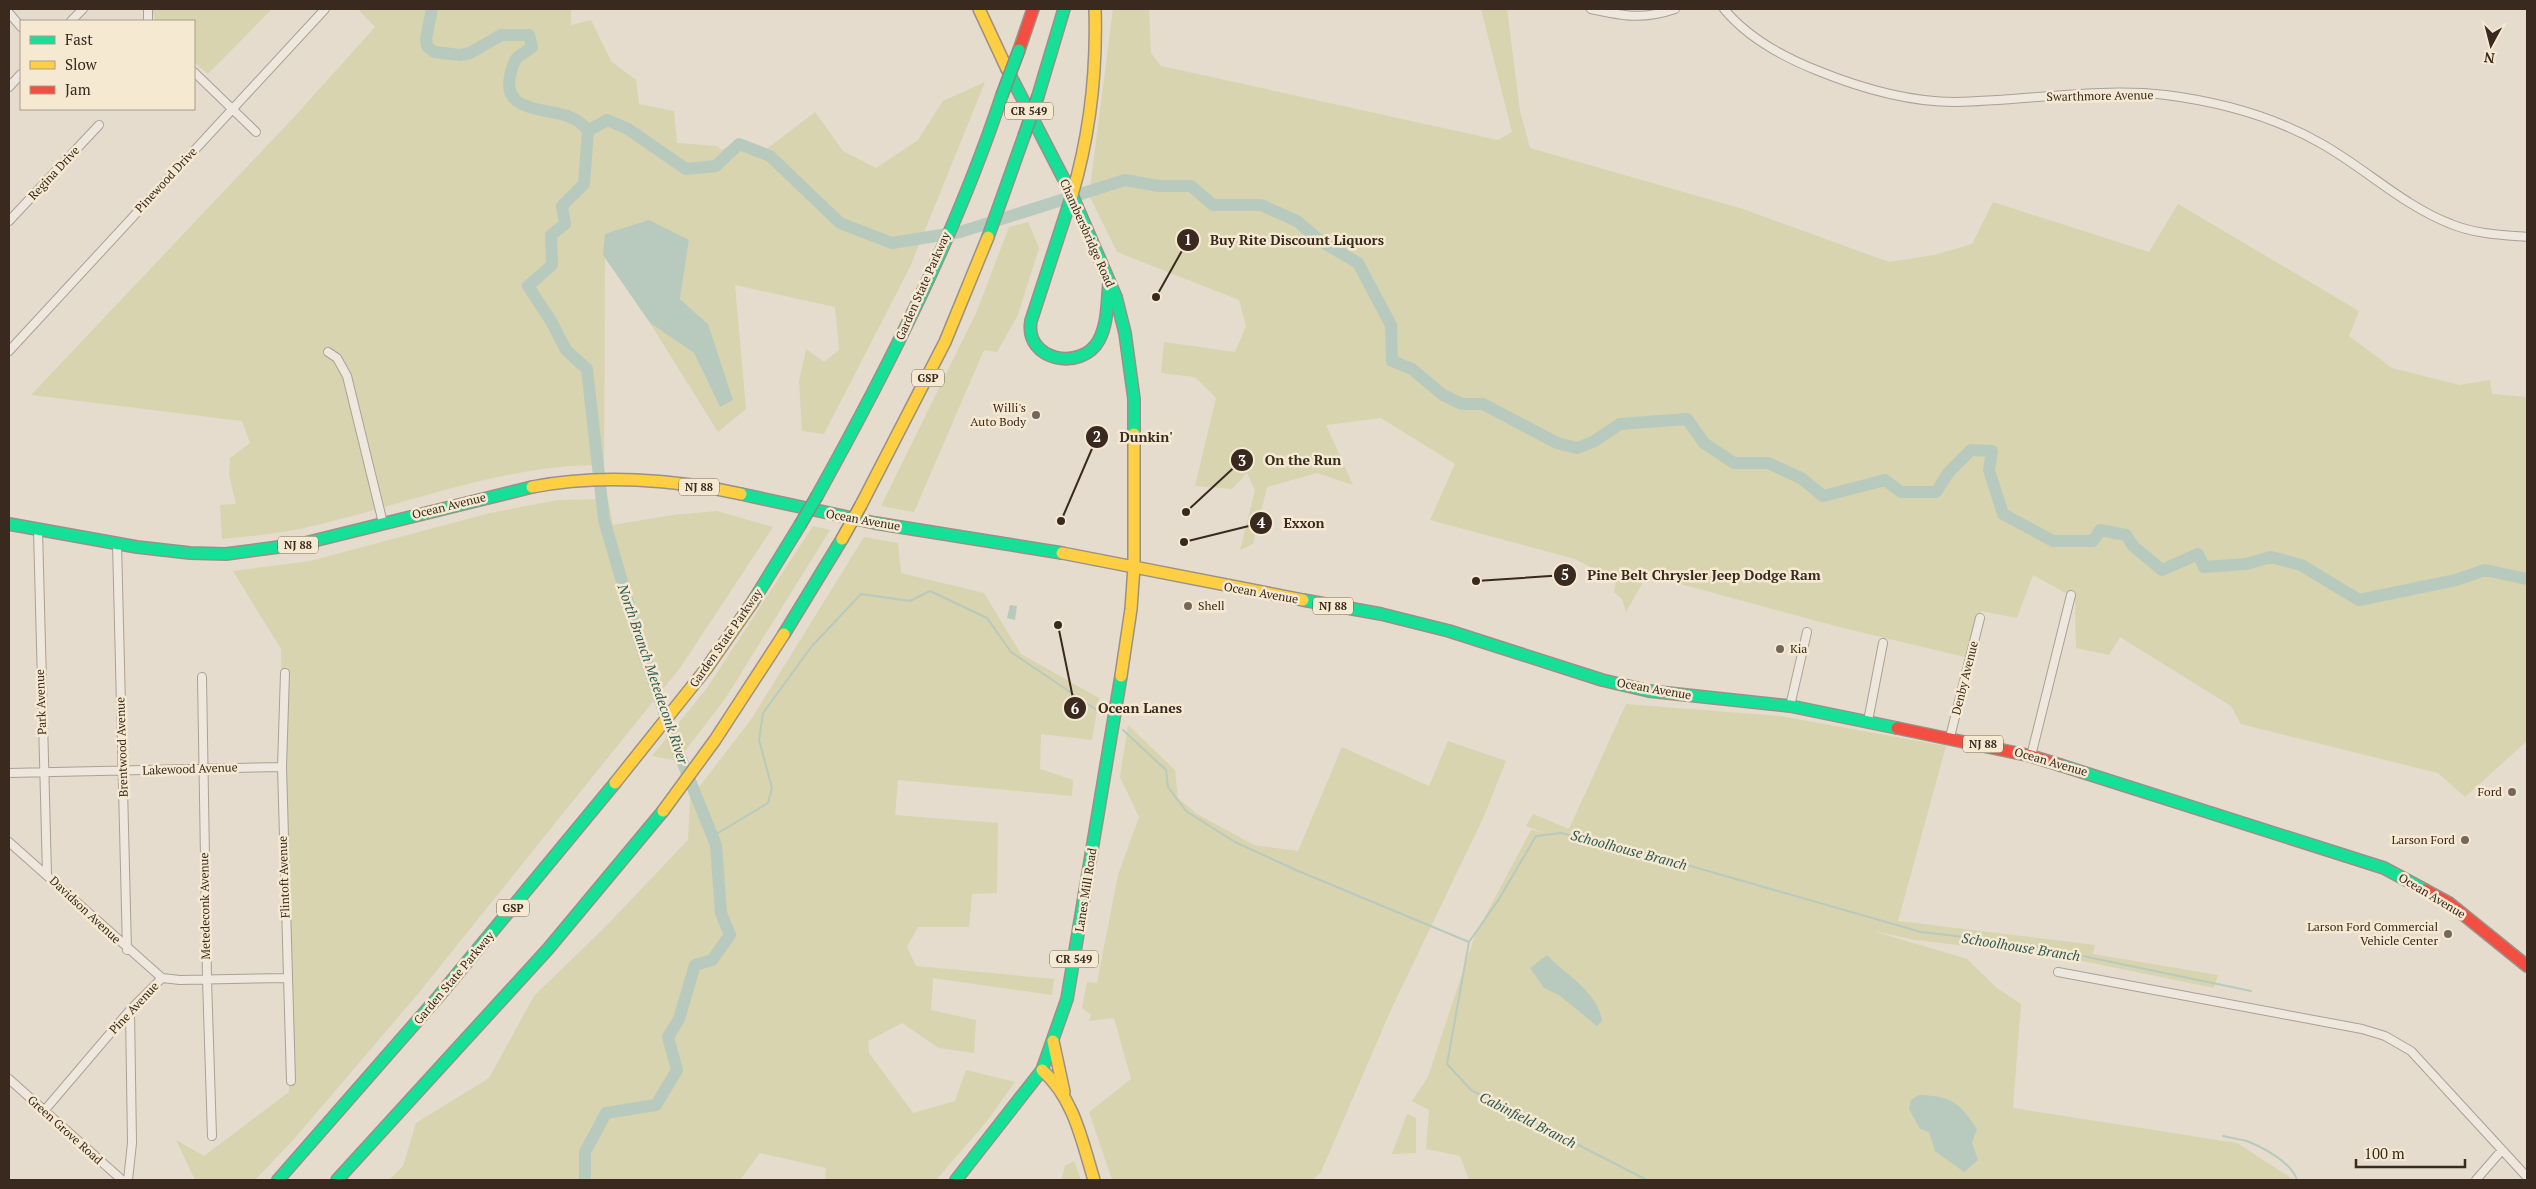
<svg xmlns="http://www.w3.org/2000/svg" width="2536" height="1189" font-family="'PT Serif',serif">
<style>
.green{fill:#d7d4af}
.water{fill:#b8cabe}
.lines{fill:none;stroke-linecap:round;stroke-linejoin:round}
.stream{stroke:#b8cabe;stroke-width:2}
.river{stroke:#b8cabe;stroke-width:12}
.street-casing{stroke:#aaa196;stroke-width:10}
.fast-casing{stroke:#9a9186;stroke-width:14}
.slow-casing{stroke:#9a9186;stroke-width:14}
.jam-casing{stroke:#9a9186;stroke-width:14}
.street{stroke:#ede7de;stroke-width:8}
.fast{stroke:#16e098;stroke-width:11}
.slow{stroke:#ffcf43;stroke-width:11}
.jam{stroke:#f24e42;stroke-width:11}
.fast-bridge-casing{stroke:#90877d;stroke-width:14;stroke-linecap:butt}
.slow-bridge-casing{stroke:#90877d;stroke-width:14;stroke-linecap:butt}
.fast-bridge{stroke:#16e098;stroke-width:11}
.slow-bridge{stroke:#ffcf43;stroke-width:11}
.poi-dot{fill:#75685b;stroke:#f6e9d2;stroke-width:2}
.labels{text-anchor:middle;stroke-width:5;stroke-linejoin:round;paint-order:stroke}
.shield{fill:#f6e9d2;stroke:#726354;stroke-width:1}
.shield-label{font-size:11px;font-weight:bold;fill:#39291e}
.street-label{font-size:12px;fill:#39291e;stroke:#f6e9d2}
.poi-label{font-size:12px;fill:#39291e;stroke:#f6e9d2;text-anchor:end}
.water-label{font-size:14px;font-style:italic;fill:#2d5953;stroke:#f6e9d2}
.leader{fill:none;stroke:#39291e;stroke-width:2}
.callout-dot{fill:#39291e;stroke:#f6e9d2;stroke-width:2}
.mark-label{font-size:15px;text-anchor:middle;font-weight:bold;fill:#fff}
.callout-label{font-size:14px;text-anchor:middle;font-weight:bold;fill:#39291e;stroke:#f6e9d2;stroke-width:5;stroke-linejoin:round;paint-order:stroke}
</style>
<rect width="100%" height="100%" fill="#e5dccd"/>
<path class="green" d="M152 9H272L208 74 194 62V21H155Z
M358 9H571V25L591 20 611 61 636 80 639 104 674 111 677 143 717 146 721 150 727 147 764 151 815 112 843 151 876 168 918 140 943 101 985 82 910 267 824 434 802 431 799 381 806 349 824 362 839 350 835 307 735 285 746 409 718 432 650 323 694 353 720 407 708 324 680 299 689 240 605 235 604 465C501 464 403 506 304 528 278 534 249 536 222 539L220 505 236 504 229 475 230 458 250 443 242 421 31 395 296 115 375 27Z
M1113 9H1149L1151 53 1161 66 1498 140 1512 132 1481 9H1507L1520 111 1530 148 1743 209 1889 262 1934 255 1972 244 1993 202 2149 252 2178 204 2359 311 2349 336 2392 368 2459 385 2490 380 2492 394 2527 397V741L2465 797 2438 773 2241 724 2231 706 2120 637 2109 655 2076 648 2075 598 2033 575 2017 618 1981 611 1969 658 1843 628 1647 575 1626 612 1622 599 1614 592 1616 581 1575 559 1430 520 1455 464 1381 418 1326 425 1353 485 1317 473 1267 487 1253 544 1240 550 1255 490 1247 473 1232 489 1195 486 1216 398 1195 377 1161 373 1164 342 1235 352 1246 326 1239 300 1117 252 1086 189 1090 188Z
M1028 222 1039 248 1018 315 997 352 984 350 914 512 881 506 977 311 1009 227Z
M608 499 613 525 673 515 717 511 773 527 680 668 417 995 294 1139 255 1180H195L176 1140 204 1156 289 1092 281 649 233 571 310 561 490 513 558 500Z
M813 526 830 530 725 699 675 764 674 760 652 756 707 688Z
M864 537 898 543 901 573 984 593 1021 654 1099 698 1092 740 1041 734 1040 769 1073 780 1072 796 898 780 895 815 998 823 997 893 972 894 969 927H918L907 947 916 966 1054 979 1052 995 933 978 931 1010 976 1020 974 1053 939 1048 902 1023 868 1041 869 1053 913 1113 955 1101 966 1070 1015 1082 987 1121 936 1180H825L826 1168 760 1153 740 1180H389L403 1166 416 1123 489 1078 534 996 607 925 688 840 690 799 752 718Z
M1626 704 1780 716 1946 746 1898 921 2095 945 2093 954 2218 975 2214 988 2063 957 1915 940 1873 931 1967 959 1997 988 2021 1004 2013 1108 2237 1143 2294 1180H1469L1460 1156 1426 1149 1429 1110 1412 1101 1428 1077 1475 935 1531 830 1544 833 1526 826 1533 814 1569 829Z
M1128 725 1175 770 1178 798 1197 814 1254 845 1298 851 1342 747 1429 786 1448 741 1506 761 1484 816 1389 1014 1321 1172 1313 1180H1112L1089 1112 1131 1079 1114 1018 1089 1021 1091 1015 1082 1008 1087 982 1097 983 1118 875 1139 817 1120 777Z
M1407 1114 1416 1118V1153L1392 1154Z
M1074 1161 1081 1180H1061L1065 1166Z"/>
<path class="water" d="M649 220 689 240 680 299 708 324 733 400 720 407 694 353 650 323 603 255 605 234Z
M1010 605 1017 606 1015 620 1007 618Z
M1547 955C1566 975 1598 992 1602 1021L1597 1026 1559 995 1544 988 1530 968Z
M1919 1095C1951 1096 1959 1102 1977 1129L1972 1143 1978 1160 1964 1172 1935 1151 1929 1132 1920 1129 1909 1109 1911 1100Z"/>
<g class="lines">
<path class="stream" d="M1123 730 1166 770 1168 787 1186 811 1235 842 1296 870 1469 942 1499 899 1536 836 1561 833 1652 855 1921 932 2025 944 2251 991
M713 836 768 803 772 788 759 740 763 713 812 646 861 594 910 601 930 591 987 618 1011 652 1104 715
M1469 942 1447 1064 1471 1090 1647 1180
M2223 1136C2231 1138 2239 1139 2247 1141 2264 1148 2291 1162 2297 1180"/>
<path class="river" d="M432 9 426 39 427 46 434 52 460 55 470 53 501 35H529L532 47C527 52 520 54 516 59 513 64 511 71 510 77 502 113 549 108 570 117 578 120 583 124 588 131
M588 131 607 120 628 129 686 169 716 166 739 144 770 156 840 223 892 243 960 232 1125 180 1159 186H1191L1213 205H1261L1297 221 1319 240 1358 263 1391 325 1392 361 1412 369 1443 395 1462 404H1483L1557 443 1577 448 1593 442 1620 424 1687 419 1704 443 1734 463H1768L1801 478 1823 496 1885 480 1901 492H1936L1949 472 1971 450 1992 451 1989 470 2003 514 2053 541H2093L2100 530 2126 535 2133 546 2162 570 2198 554 2204 567 2246 564 2271 557 2301 565 2359 600 2456 580 2485 570 2527 579
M585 1180V1152L606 1113 656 1105 677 1070 668 1037 679 1019 695 965 712 960 730 935 721 913 716 845 676 746 639 640 604 520 587 369 566 350 551 321 528 286 552 265 551 235 565 224 562 206 584 184 588 131"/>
<defs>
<path id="street" d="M148 9V21
M1591 9C1623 16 1643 20 1675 9
M1724 9C1748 38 1781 56 1816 70 1860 88 1907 102 1955 102 2025 101 2097 87 2166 95 2221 102 2275 117 2322 144 2366 169 2404 206 2451 224 2475 234 2502 235 2527 237
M9 13 21 27
M71 21 83 9
M194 72 256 132
M9 87 21 74
M9 221 99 125
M9 351 325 9
M328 352 337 358 347 376 383 523
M38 530 47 874
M117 543 127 950
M285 673 282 767 291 1081
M202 677 207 979 212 1136
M1790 706 1807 632
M1868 721 1883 643
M1950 737 1980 618
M2031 756 2071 595
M9 773 282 767
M9 842 162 978
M2058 972 2362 1029 2385 1036 2411 1051 2527 1177
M9 1079 122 1180
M44 1111 130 1010 162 978 180 980 287 978
M128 1180 132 1143 130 1010
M2476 1180 2502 1150"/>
<path id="fast" d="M1007 69 1072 195 1116 297 1125 333 1134 399V434
M1038 96 1064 9
M1072 195 1031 321C1024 361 1082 372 1099 340 1108 323 1107 302 1109 283
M988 237 1024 136
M741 494 875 523 1062 553
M817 496C888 368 956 234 1002 95
M9 524 137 547 190 553 226 554 301 544 532 487
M1303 600 1381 614 1449 631 1602 680 1649 691 1790 706 1897 728
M752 603 800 525
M784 634 842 539
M2060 765 2384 868 2425 890
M278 1180 439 996 615 783
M337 1180 548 949 663 811
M956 1180 1042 1070 1067 999 1121 676"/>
<path id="slow" d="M979 9 1007 69
M1072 195C1090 134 1097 73 1095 9
M532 487C599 474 674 479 741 494
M861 505 945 342 988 237
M1062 553 1303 600
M1121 676 1131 609 1134 567V434
M615 783 706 669 752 603
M663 811 715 740 784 634
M1053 1041 1064 1092
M1042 1070C1074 1098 1082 1141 1094 1180"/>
<path id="jam" d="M1019 50 1033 9
M1897 728 2031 756 2060 765
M2425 890 2449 903 2527 966"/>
</defs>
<use href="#street" class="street-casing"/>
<use href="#fast" class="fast-casing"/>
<use href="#slow" class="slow-casing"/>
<use href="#jam" class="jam-casing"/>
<use href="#street" class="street"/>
<use href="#fast" class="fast"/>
<use href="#slow" class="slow"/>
<use href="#jam" class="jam"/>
<defs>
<path id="fast-bridge" d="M1002 95 1019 50
M1024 136 1038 96
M800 525 817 496"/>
<path id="slow-bridge" d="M842 539 861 505"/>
</defs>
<use href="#fast-bridge" class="fast-bridge-casing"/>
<use href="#slow-bridge" class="slow-bridge-casing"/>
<use href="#fast-bridge" class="fast-bridge"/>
<use href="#slow-bridge" class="slow-bridge"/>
</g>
<g class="poi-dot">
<circle cx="1036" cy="415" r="5"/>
<circle cx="1188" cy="606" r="5"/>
<circle cx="1780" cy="649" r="5"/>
<circle cx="2512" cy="792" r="5"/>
<circle cx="2465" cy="840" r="5"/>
<circle cx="2448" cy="934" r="5"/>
</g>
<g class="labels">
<g class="shield">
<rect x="1005" y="102.5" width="48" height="17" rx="4"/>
<rect x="912" y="369.5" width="32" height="17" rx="4"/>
<rect x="679" y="478.5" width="40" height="17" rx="4"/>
<rect x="278" y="536.5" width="40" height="17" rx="4"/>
<rect x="1313" y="597.5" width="40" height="17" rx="4"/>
<rect x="1963" y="735.5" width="40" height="17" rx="4"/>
<rect x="497" y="899.5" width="32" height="17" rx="4"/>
<rect x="1050" y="950.5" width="48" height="17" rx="4"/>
</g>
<g class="shield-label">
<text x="1029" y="115">CR 549</text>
<text x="928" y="382">GSP</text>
<text x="699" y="491">NJ 88</text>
<text x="298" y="549">NJ 88</text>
<text x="1333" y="610">NJ 88</text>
<text x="1983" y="748">NJ 88</text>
<text x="513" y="912">GSP</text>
<text x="1074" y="963">CR 549</text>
</g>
<g class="street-label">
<text transform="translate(2100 96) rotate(-1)" y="4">Swarthmore Avenue</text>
<text transform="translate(54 173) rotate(-47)" y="4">Regina Drive</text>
<text transform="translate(166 180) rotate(-47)" y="4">Pinewood Drive</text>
<text transform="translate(1087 233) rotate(66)" y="4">Chambersbridge Road</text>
<text transform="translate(923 286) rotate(-66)" y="4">Garden State Parkway</text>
<text transform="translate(449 506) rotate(-14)" y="4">Ocean Avenue</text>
<text transform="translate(863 520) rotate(10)" y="4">Ocean Avenue</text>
<text transform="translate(1261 593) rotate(10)" y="4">Ocean Avenue</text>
<text transform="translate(726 638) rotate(-55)" y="4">Garden State Parkway</text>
<text transform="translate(1965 678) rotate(-76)" y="4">Denby Avenue</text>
<text transform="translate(1654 689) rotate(10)" y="4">Ocean Avenue</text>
<text transform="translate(41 702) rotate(-92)" y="4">Park Avenue</text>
<text transform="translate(122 747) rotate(-92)" y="4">Brentwood Avenue</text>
<text transform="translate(2051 762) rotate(16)" y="4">Ocean Avenue</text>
<text transform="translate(190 769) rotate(-2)" y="4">Lakewood Avenue</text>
<text transform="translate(284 877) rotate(-92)" y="4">Flintoft Avenue</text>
<text transform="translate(1086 890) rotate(-81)" y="4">Lanes Mill Road</text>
<text transform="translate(2432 896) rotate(31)" y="4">Ocean Avenue</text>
<text transform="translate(205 906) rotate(-91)" y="4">Metedeconk Avenue</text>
<text transform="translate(85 910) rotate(43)" y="4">Davidson Avenue</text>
<text transform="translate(454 978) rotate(-50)" y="4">Garden State Parkway</text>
<text transform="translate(134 1008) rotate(-47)" y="4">Pine Avenue</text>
<text transform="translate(65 1130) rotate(42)" y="4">Green Grove Road</text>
</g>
<g class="poi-label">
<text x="1026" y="412">Willi's<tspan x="1026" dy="14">Auto Body</tspan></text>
<text x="1198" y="610" text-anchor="start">Shell</text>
<text x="1790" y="653" text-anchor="start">Kia</text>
<text x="2502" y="796">Ford</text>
<text x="2455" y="844">Larson Ford</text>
<text x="2438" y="931">Larson Ford Commercial<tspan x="2438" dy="14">Vehicle Center</tspan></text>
</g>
<g class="water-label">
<text transform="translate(653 674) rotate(71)" y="5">North Branch Metedeconk River</text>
<text transform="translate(1629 850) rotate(15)" y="5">Schoolhouse Branch</text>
<text transform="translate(2021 947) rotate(9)" y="5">Schoolhouse Branch</text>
<text transform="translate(1528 1120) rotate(27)" y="5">Cabinfield Branch</text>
</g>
</g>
<path class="leader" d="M1156 297L1188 240M1061 521L1097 437M1186 512L1242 460M1184 542L1261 523M1476 581L1565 575M1058 625L1075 708"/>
<g class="callout-dot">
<circle cx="1156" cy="297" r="5"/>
<circle cx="1061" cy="521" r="5"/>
<circle cx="1186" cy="512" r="5"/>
<circle cx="1184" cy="542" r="5"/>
<circle cx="1476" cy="581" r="5"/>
<circle cx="1058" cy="625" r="5"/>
<circle cx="1188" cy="240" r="12"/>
<circle cx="1097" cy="437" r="12"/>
<circle cx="1242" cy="460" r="12"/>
<circle cx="1261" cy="523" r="12"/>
<circle cx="1565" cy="575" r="12"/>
<circle cx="1075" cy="708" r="12"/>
</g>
<g class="mark-label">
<text x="1188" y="245">1</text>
<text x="1097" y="442">2</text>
<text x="1242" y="466">3</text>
<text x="1261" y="528">4</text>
<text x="1565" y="580">5</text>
<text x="1075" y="714">6</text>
</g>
<g class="callout-label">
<text x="1297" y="245">Buy Rite Discount Liquors</text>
<text x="1146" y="442">Dunkin'</text>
<text x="1303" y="465">On the Run</text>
<text x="1304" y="528">Exxon</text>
<text x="1704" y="580">Pine Belt Chrysler Jeep Dodge Ram</text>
<text x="1140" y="713">Ocean Lanes</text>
</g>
<rect width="2536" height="1189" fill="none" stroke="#39291e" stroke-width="20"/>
<rect x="20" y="20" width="175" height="90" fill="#f6e9d2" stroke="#aa9c8a"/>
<rect x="30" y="36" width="25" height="8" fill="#16e098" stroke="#aa9c8a"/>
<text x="65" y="45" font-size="15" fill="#39291e">Fast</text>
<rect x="30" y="61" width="25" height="8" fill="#ffcf43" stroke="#aa9c8a"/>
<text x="65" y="70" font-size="15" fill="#39291e">Slow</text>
<rect x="30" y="86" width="25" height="8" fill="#f24e42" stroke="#aa9c8a"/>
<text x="65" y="95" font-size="15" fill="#39291e">Jam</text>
<g transform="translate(2491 45) rotate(187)" stroke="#f6e9d2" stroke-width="4" paint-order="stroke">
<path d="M0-4L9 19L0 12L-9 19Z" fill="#39291e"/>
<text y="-8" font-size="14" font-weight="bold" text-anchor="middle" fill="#39291e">N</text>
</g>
<path d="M2356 1159v8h109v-8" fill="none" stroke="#39291e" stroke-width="2.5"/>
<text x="2364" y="1159" font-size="15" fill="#39291e" stroke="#f6e9d2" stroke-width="4" paint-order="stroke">100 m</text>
</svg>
